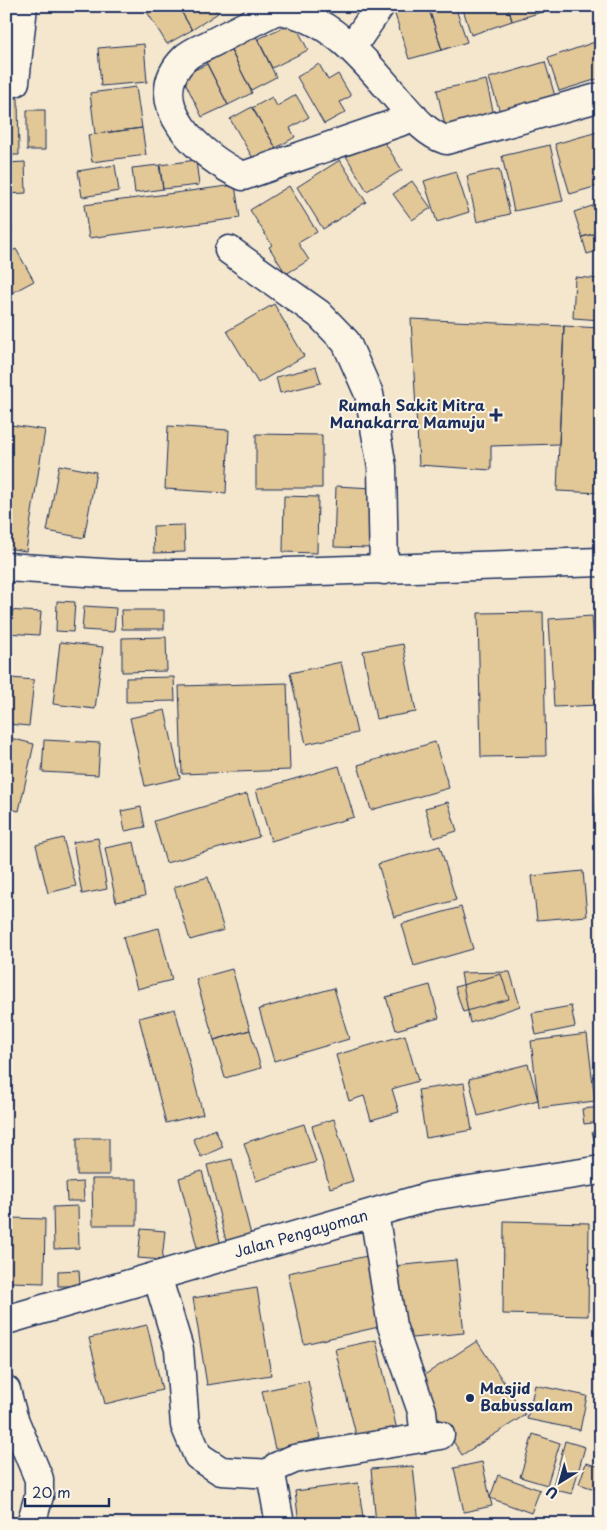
<svg xmlns="http://www.w3.org/2000/svg" width="607" height="1530" font-family="'Playpen Sans',sans-serif">
<style>
.building{fill:#e2c797;stroke:#1b2f5e}
.lines{fill:none;stroke-linecap:round;stroke-linejoin:round}
.minor-casing{stroke:#1b2f5e;stroke-width:31}
.minor{stroke:#fcf5e5;stroke-width:28}
.poi-dot{fill:#1b2f5e;stroke:#fcf5e5;stroke-width:2}
.labels{text-anchor:middle;stroke-width:4;stroke-linejoin:round;paint-order:stroke}
.poi-label{font-size:15px;font-weight:bold;fill:#1b2f5e;stroke:#fcf5e5;text-anchor:end}
.street-label{font-size:15px;fill:#1b2f5e;stroke:#fcf5e5}
</style>
<rect width="100%" height="100%" fill="#f4e7ce"/>
<filter id="ink" filterUnits="userSpaceOnUse"><feTurbulence type="fractalNoise" baseFrequency=".02" numOctaves="2"/><feDisplacementMap in="SourceGraphic" scale="10" xChannelSelector="R" yChannelSelector="G"/><feConvolveMatrix kernelMatrix="1 2 1 2 8 2 1 2 1" color-interpolation-filters="sRGB"/></filter>
<g filter="url(#ink)">
<path class="building" d="M178 6H213L218 13 192 30Z
M178 6 192 30 167 44 144 7Z
M398 6H428L442 50 409 59 393 8Z
M428 6H455L467 42 442 50Z
M462 6H508L512 21 471 35Z
M508 6H558V7L512 21Z
M294 22 308 50 272 68 258 39Z
M256 36 276 77 251 90 230 49Z
M595 42 601 58V78L559 91 548 58Z
M144 44 147 82 101 86 98 48Z
M231 50 252 93 228 105 206 62Z
M545 62 555 96 500 112 489 78Z
M207 64 228 105 202 117 182 76Z
M319 64 328 80 338 74 351 96 340 102 346 112 324 124 297 77Z
M486 80 494 115 445 126 437 90Z
M136 87 142 128 95 134 90 93Z
M296 95 309 117 290 128 295 137 276 148 252 108 272 97 277 106Z
M6 98H18L19 155H6Z
M252 107 276 148 254 160 230 119Z
M27 110H45V150H27Z
M142 128 146 155 92 162 88 135Z
M601 131V185L570 194 555 144Z
M380 135 402 170 367 191 346 156Z
M550 145 563 201 514 211 502 156Z
M196 160 199 185 163 189 160 165Z
M340 160 366 202 323 229 297 187Z
M25 162 26 193 6 194V163Z
M115 165 119 191 82 197 78 171Z
M159 165 163 189 135 193 132 168Z
M499 169 510 214 477 222 467 176Z
M456 171 469 212 437 222 424 181Z
M412 181 431 208 412 220 393 194Z
M235 185 240 218 89 238 84 205Z
M289 186 317 232 298 243 309 260 286 274 269 247 272 245 250 210Z
M6 200H10L12 231H6Z
M601 203V232L582 237 574 212Z
M601 232V250L587 254 582 237Z
M16 249 34 281 6 296V254Z
M575 277 601 279V320L573 318Z
M274 304 304 356 258 383 227 331Z
M411 319 564 326 559 444 491 446V470L419 465Z
M564 326 601 328V493L557 491Z
M316 367 321 383 280 393 276 377Z
M11 425 45 430 26 551 6 548V456Z
M168 426 229 430 226 493 165 489Z
M256 434 322 435V488H256Z
M59 465 96 472 84 538 47 531Z
M336 486 373 488 371 548 334 547Z
M284 496 318 497 317 553 283 552Z
M184 525 185 552 154 553 153 526Z
M57 601 75 602 73 632 56 631Z
M84 606 116 608 114 632 82 630Z
M6 610 41 612 39 635 6 633Z
M121 610H164V629H122Z
M543 612 546 756 481 757 478 613Z
M592 616 598 705 554 707 549 619Z
M166 637 167 671 122 672V638Z
M60 642 103 647 95 709 53 704Z
M403 644 416 712 376 719 363 651Z
M341 662 357 733 306 744 290 673Z
M174 677 175 701 126 702V678Z
M11 678 34 680 29 726 7 724Z
M287 683 290 770 182 774 179 686Z
M165 710 180 778 145 786 130 718Z
M6 737 34 744 19 811 6 808Z
M44 740 100 743 98 775 42 772Z
M435 742 449 788 371 810 358 765Z
M598 763H601V820H595Z
M339 766 354 817 271 841 256 790Z
M247 794 259 837 166 863 154 821Z
M448 802 457 831 434 838 425 808Z
M141 807 145 827 125 831 121 811Z
M63 838 76 886 48 893 36 845Z
M98 838 107 889 82 894 73 842Z
M134 842 145 896 116 902 105 848Z
M440 846 456 900 394 917 378 864Z
M583 871 587 916 537 920 532 876Z
M208 877 224 930 190 940 174 887Z
M461 907 473 949 414 966 402 924Z
M159 928 172 980 137 989 123 937Z
M232 969 250 1030 214 1040 196 979Z
M510 972 520 1006 470 1023 461 973Z
M501 974 509 999 463 1012 455 987Z
M430 985 439 1018 396 1030 386 997Z
M334 988 349 1039 274 1061 259 1009Z
M571 1006 575 1027 536 1035 532 1013Z
M175 1009 203 1114 166 1123 139 1018Z
M250 1030 261 1068 225 1078 214 1040Z
M587 1034 595 1101 539 1108 531 1041Z
M405 1035 418 1081 392 1089 399 1112 371 1120 364 1096 349 1101 336 1055Z
M528 1064 538 1100 478 1116 469 1079Z
M464 1083 472 1130 426 1138 418 1090Z
M601 1107V1122L584 1124 582 1109Z
M334 1119 353 1181 330 1188 312 1126Z
M304 1124 316 1162 256 1181 244 1143Z
M215 1129 223 1147 201 1157 193 1139Z
M601 1130V1157H599L592 1132Z
M77 1138H109V1175H77Z
M232 1159 252 1239 227 1245 207 1165Z
M202 1171 222 1249 199 1255 179 1178Z
M92 1179H137V1225H93Z
M83 1182 84 1201H67L66 1183Z
M78 1206 79 1248 54 1249 53 1207Z
M10 1218 45 1219 44 1283 9 1282Z
M504 1221 589 1223 588 1316 503 1314Z
M141 1229 165 1231 162 1260 138 1258Z
M367 1256 383 1326 304 1344 288 1273Z
M456 1260 464 1333 402 1339 394 1266Z
M79 1270 80 1286H58V1271Z
M257 1288 271 1375 207 1385 193 1298Z
M600 1316H601V1361H598Z
M147 1325 162 1390 105 1404 89 1338Z
M376 1340 397 1430 357 1439 335 1349Z
M477 1341 525 1415 462 1455 415 1381Z
M308 1381 321 1438 275 1449 262 1391Z
M535 1385 587 1396 580 1430 527 1419Z
M533 1434 560 1443 547 1485 520 1477Z
M565 1441 585 1447 572 1494 552 1489Z
M482 1462 492 1506 464 1512 454 1468Z
M586 1463 601 1467V1491L579 1484Z
M413 1466 419 1524H376L371 1469Z
M498 1475 540 1490 531 1513 490 1498Z
M358 1483 364 1524H299L295 1491Z"/>
<g class="lines">
<defs>
<path id="minor" d="M352 47 380 6
M6 83 15 82 23 6
M414 117 243 176C202 158 139 102 185 58 192 51 203 48 212 43 233 32 255 21 277 10 332 16 368 65 402 104 414 118 427 134 446 140L601 97
M229 250 319 314 346 342 369 394 382 467 384 570
M6 567 118 574H221L601 562
M374 1213 392 1326 422 1411 425 1438
M157 1276 179 1349 185 1425 198 1456 221 1471 271 1474
M6 1320 431 1196 601 1170
M6 1390 13 1417 39 1479V1496L31 1524
M280 1524 271 1474 276 1467 294 1459 440 1435"/>
</defs>
<use href="#minor" class="minor-casing"/>
<use href="#minor" class="minor"/>
</g>
</g>
<g class="poi-dot">
<path d="M493.5 407.5h5v5h5v5h-5v5h-5v-5h-5v-5h5z"/>
<circle cx="470" cy="1398" r="5"/>
</g>
<g class="labels">
<g class="poi-label">
<text x="485" y="411">Rumah Sakit Mitra<tspan x="485" dy="17">Manakarra Mamuju</tspan></text>
<text x="480" y="1394" text-anchor="start">Masjid<tspan x="480" dy="17">Babussalam</tspan></text>
</g>
<g class="street-label">
<text transform="translate(301 1234) rotate(-16)" y="5">Jalan Pengayoman</text>
</g>
</g>
<rect width="607" height="1530" fill="none" stroke="#fcf5e5" stroke-width="25"/>
<rect x="12" y="12" width="582" height="1505" fill="none" stroke="#1b2f5e" stroke-width="2" filter="url(#ink)"/>
<g transform="translate(560 1482) rotate(217)" stroke="#fcf5e5" stroke-width="4" paint-order="stroke">
<path d="M0-4L9 19L0 12L-9 19Z" fill="#1b2f5e"/>
<text y="-8" font-size="14" font-weight="bold" text-anchor="middle" fill="#1b2f5e">U</text>
</g>
<path d="M25 1498v8h84v-8" fill="none" stroke="#1b2f5e" stroke-width="2.5"/>
<text x="32" y="1498" font-size="15" fill="#1b2f5e" stroke="#fcf5e5" stroke-width="4" paint-order="stroke">20 m</text>
</svg>
